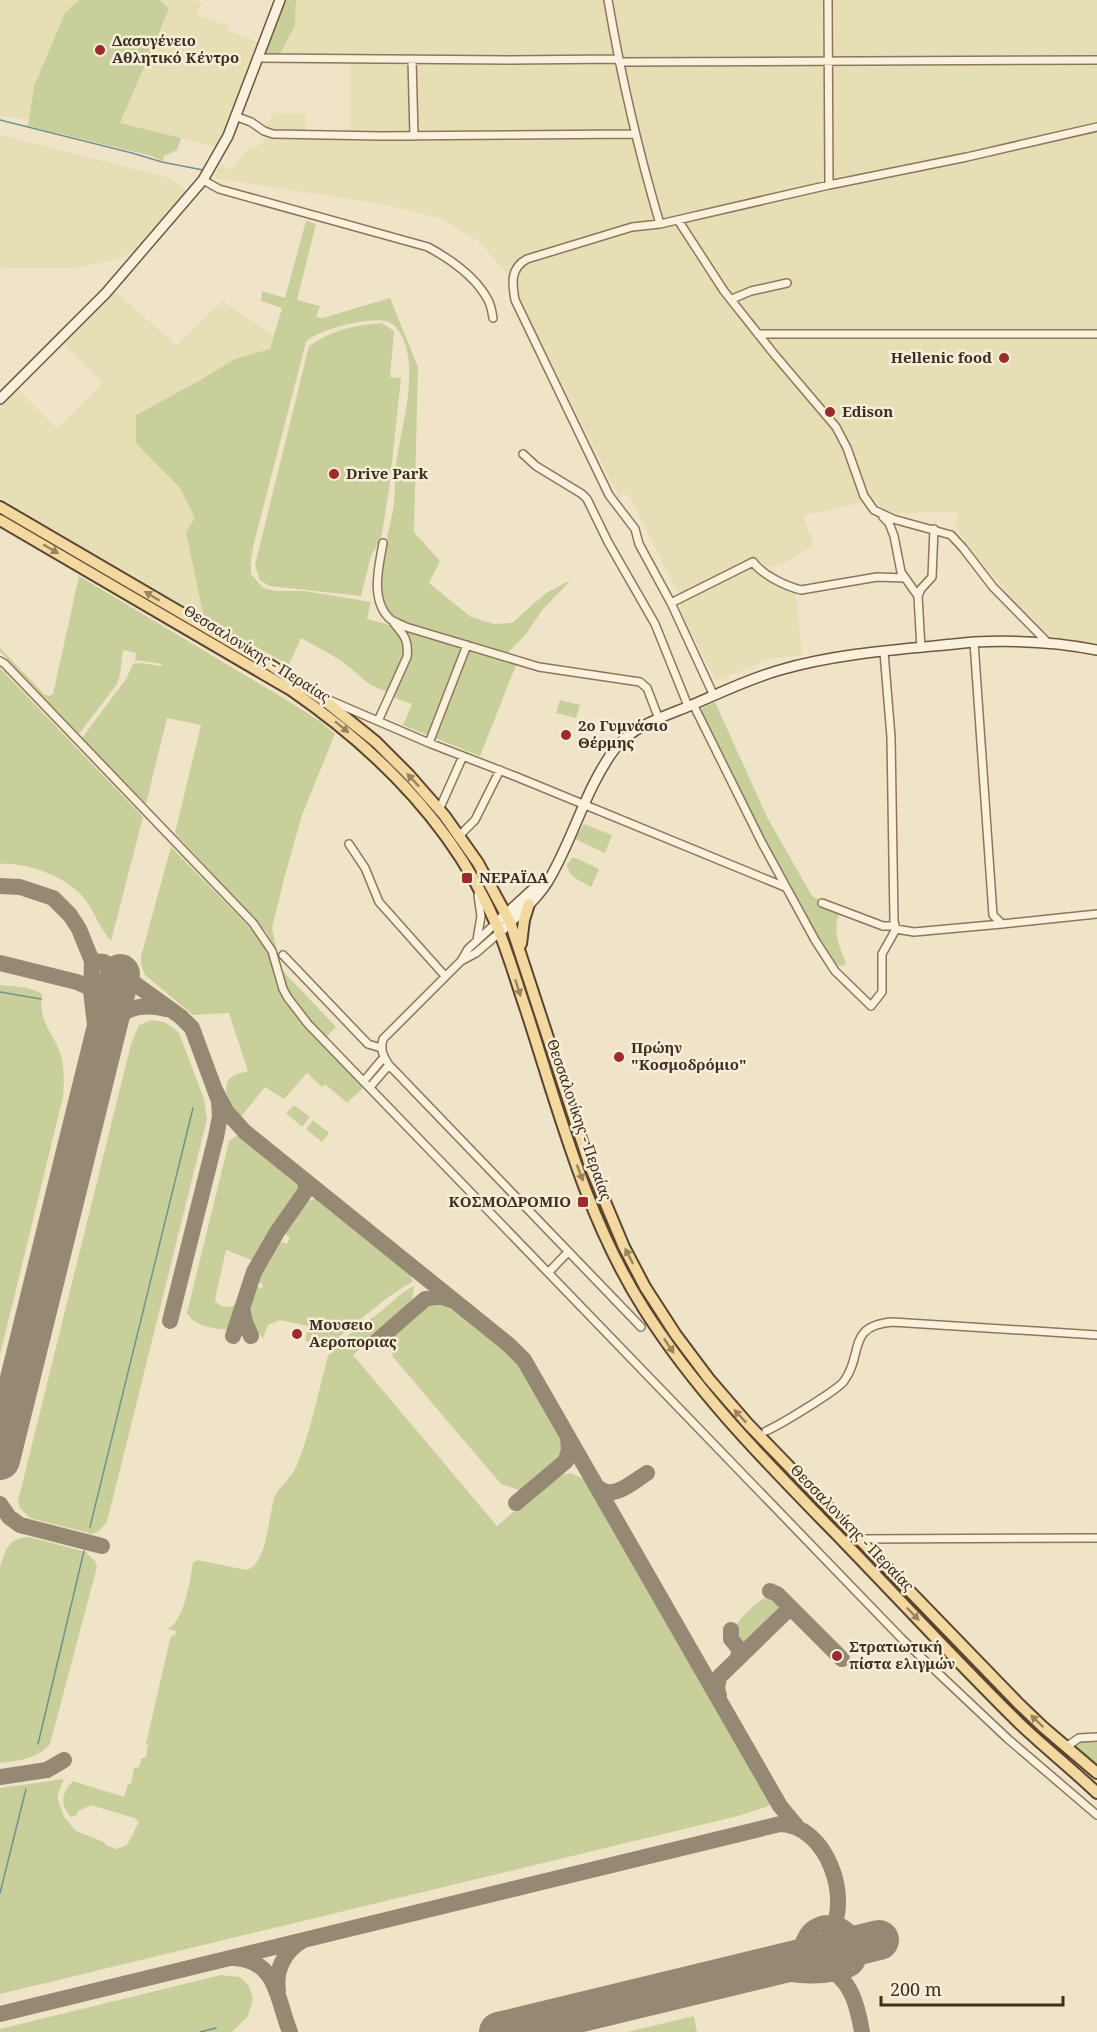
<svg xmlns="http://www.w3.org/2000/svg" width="1097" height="2032" font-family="'Noto Serif',serif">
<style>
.farmland{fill:#e6deb5}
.green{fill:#c9cf9b}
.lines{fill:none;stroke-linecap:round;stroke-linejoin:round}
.stream{stroke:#6f938a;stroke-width:1.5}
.taxiway{stroke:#968974;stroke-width:16}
.runway{stroke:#968974;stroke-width:40}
.street-casing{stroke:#8d765c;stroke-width:10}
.secondary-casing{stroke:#6f573f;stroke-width:12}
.primary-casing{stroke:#5b4430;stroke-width:14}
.street{stroke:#faf1dc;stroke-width:7}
.secondary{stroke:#faf1dc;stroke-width:9}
.primary{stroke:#f3d9a0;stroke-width:10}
.oneway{fill:#988460}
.poi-dot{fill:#9e2a2b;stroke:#f7eed8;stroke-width:2}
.labels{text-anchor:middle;stroke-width:5;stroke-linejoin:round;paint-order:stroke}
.poi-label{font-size:15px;font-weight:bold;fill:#3d2e20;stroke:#f7eed8;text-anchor:start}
.street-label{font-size:15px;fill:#3d2e20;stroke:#f7eed8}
</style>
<rect width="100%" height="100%" fill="#f0e4c8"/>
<path class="farmland" d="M0 0H79L65 13 34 86 29 119 0 116Z
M160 0H196L202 2 197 15 228 26V31L258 42 217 147 120 123 169 9Z
M296 0H1097V644L1050 637 1009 596 974 553 954 524 959 517 958 512 897 513 888 511 880 506 875 500 804 515 808 533H812L811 547 786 562 770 567 765 566 762 562 757 568 795 587 802 655 770 659 716 681 679 608 681 600 628 494 619 498 505 271 478 241 442 219 382 204 213 178 221 164 230 170 251 146 255 149 268 135 261 127 276 113H305L306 131 350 132V54H280L295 26Z
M0 135 159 175 171 179 188 191 179 199V207L143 247 115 260 76 268H3L0 266Z
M114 291 177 345 223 300 235 310 274 335 270 349 235 359 197 382 136 443 180 488 196 518 192 562 204 618 0 498V404L17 388 57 429 103 383 63 344Z"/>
<path class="green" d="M79 0H160L169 9 120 123 181 138 177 150 164 156 163 161 152 156 28 126 34 86 65 13Z
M286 0H296L295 26 280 54H265Z
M306 221 316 224 297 300 320 306 316 317 323 318 390 298 418 367 414 532 440 561 429 583 471 617 494 624 512 623 546 593 571 580 543 609 526 634 505 656 404 624C393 617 385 609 383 596 377 568 388 537 393 510 396 495 394 479 396 464 401 427 422 364 398 330 390 317 374 320 360 322 346 324 315 332 306 342L254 543 251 559V574L263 588 275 591H305L371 602 367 619 394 626 407 646 406 656 388 692C362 684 359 672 338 659 326 651 313 645 301 638L289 665 204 618 186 532 195 518 180 488 136 443V415L197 382 235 359 270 349 282 308 261 301 262 291 285 298Z
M382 323 394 331 390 377 401 378 389 490 381 539 371 556 361 596 269 586 260 580 255 565 309 346C333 330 354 325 382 323Z
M79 576 285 699 321 722 335 734 302 815 284 879 272 928 281 969 336 1027 325 1038C312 1025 295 1009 287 991 279 972 277 951 267 933L175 833 201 725 167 718 146 804 82 738 126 679 133 664 141 663 161 666 162 664 135 660 136 653 123 650 120 675 117 684 79 734 0 651V648L44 694 49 696 53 694Z
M401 628 465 648 429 736 403 725 412 704 392 697 409 659 411 645Z
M471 647 516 665 480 756 435 738Z
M0 668 143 817 111 941C100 929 94 911 84 898 67 877 27 862 0 864Z
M560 700 580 705 576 718 556 713Z
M715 702 767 817 812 896 818 899V906L839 914C832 932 840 947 846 964L843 966 834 965C783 887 744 800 702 717V708Z
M584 824 612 835 605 853 575 839Z
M171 847 261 939 267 947 281 991 363 1084 362 1089 347 1103 325 1084 322 1087 307 1073 284 1099 265 1087 240 1118C232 1110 220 1089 230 1078 235 1074 242 1073 248 1071L229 1013 193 1015 145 975 141 965V956Z
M573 857 599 869 591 887C582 882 567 876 567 864Z
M0 985C13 986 32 987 42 994 38 1022 52 1030 60 1053 65 1067 64 1082 63 1097L0 1355Z
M152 1020C164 1021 170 1024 179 1033L204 1099 207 1119 107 1522 98 1532 92 1534 30 1518 20 1508 18 1501 131 1044 139 1025Z
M294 1105 310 1117 302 1127 286 1113Z
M313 1120 329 1133 322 1142 306 1129Z
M236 1136 242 1137 303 1186 301 1192 273 1234 256 1262 226 1250 215 1300C220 1308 229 1309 237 1304L240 1306 230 1330C216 1329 195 1327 187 1313L229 1141Z
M317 1198 406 1269 413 1281 387 1298 329 1345 305 1341 308 1326 280 1320 268 1325 263 1338 256 1331 247 1310 254 1287 262 1288 263 1285 258 1282V1276L275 1243 283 1242 287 1244 290 1238 285 1233C284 1217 303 1201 317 1198Z
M414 1286 412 1302 408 1307 353 1355 497 1526 555 1477 571 1473 588 1481 770 1798 769 1806 738 1816 0 1994V1788L64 1779 58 1794V1800L64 1817 76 1831 104 1842 106 1845 116 1849 127 1845 139 1822 134 1818 91 1805 78 1811 77 1815 71 1817C59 1805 62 1792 73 1781L124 1797 128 1784H131L134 1768 139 1767 141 1759 146 1757 148 1744H146L170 1639 172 1635 175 1636 176 1631 168 1629C184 1622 190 1580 193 1563L198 1560 246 1570C268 1565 268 1515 275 1496 278 1488 291 1479 296 1467 311 1432 318 1392 328 1356 343 1335 368 1323 387 1306 396 1299 403 1291 414 1286Z
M433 1302 453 1307 512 1355 527 1374 560 1433 563 1446 560 1460 532 1485 519 1490 501 1484 393 1357C387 1337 398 1327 412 1316 419 1310 425 1305 433 1302Z
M29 1537 86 1552 95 1561 97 1567 50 1744C36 1760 19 1760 0 1763V1568C5 1550 8 1538 29 1537Z
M770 1596C802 1602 760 1635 750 1643H739L733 1635C734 1622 758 1599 770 1596Z
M1068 1739H1097V1766Z
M221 1975 240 1977 249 1986 253 1999 248 2016 232 2032H0V2029Z
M694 2016 697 2032H627Z"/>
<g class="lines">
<path class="stream" d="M0 120 132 153 162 162 203 170
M0 992 41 999
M90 1527 193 1108
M38 1744 84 1551
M0 1893 26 1789
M200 2032 216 2028"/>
<path class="taxiway" d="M0 886 20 887 53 898 70 915 79 929 92 961 91 991 97 1042 95 1076
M92 961 104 962 109 965 181 1017 192 1028 219 1101 220 1116 216 1137 170 1321
M0 963 77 982 88 987 91 991
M107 1029C121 1007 142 1003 166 1009
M215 1090 226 1111 245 1132 509 1345 524 1360 780 1806 799 1829
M242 1308 245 1322 251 1336
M233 1336 254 1272 277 1232 305 1192 306 1185 304 1180
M377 1341 425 1299 440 1296 451 1300
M599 1488C613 1501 634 1481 647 1473
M516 1503 566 1461 569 1449 568 1438
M0 1504 9 1517 20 1525 102 1546
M770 1591 777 1594 842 1659
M731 1630V1639L740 1650 737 1660
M719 1696 717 1688 719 1677 790 1608
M0 1777 47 1770 64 1760
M234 1958C278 1960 277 2001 290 2032
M800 1959C808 1959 815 1962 823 1965 851 1979 857 2003 862 2032
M760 1969C788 1973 808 1979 837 1973 841 1972 846 1971 850 1969 871 1959 852 1916 821 1924 806 1929 805 1939 799 1951 797 1955 793 1958 789 1960
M278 1990C275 1970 284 1952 302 1941
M0 2014 780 1824C827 1825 853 1900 829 1935 818 1951 803 1956 786 1962"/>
<path class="runway" d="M0 1460 120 974
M499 2032 879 1940"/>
<defs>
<path id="street" d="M608 0C621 76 638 150 660 224
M828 0 829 185
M257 58 509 60 618 59
M412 59 414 136
M619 62 1097 60
M235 116 251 122 264 131 273 134 381 136 635 134
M203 180 219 189 428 247C450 259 476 277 488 300 491 305 492 312 493 318
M678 220 724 291 774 354 836 427 847 448 864 496 874 510 893 519 951 535 963 548 993 587 1048 643
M732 299 751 291 787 283
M758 334H1097
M523 454 536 466 582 494 587 499 608 542 655 624 688 706
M883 517 889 523 894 536 901 572 918 596 921 648
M383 543C379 566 370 599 389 618 393 622 400 624 406 627L539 667 640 682 647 688 659 719
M918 596 921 589 932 577 934 529
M671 603 753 562C763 575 785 586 801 590L877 577 905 578
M974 642 993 915 1002 924 1097 914
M0 661 5 664 253 923 272 951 283 989 288 998 308 1024 902 1639 1008 1739 1097 1815
M714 696 671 603 639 544 635 529 609 495 515 300C512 283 510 268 527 259L632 227 660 224 829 185 967 157 1097 127
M329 700 429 743 517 777 785 887
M693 704 762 843 815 940 835 971 871 1006 882 992V954L896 929 894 921 891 737 884 652
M378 721 407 657C409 640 404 635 394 623
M429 743 467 645
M439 810 463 756
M459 836 475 820 500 770
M349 844 365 868 379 902 445 976
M822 903 883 926H894
M495 924 468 949 461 961 383 1039C380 1050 383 1056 389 1065L641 1327
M896 929 914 932 1002 924
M477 940 481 916 478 895
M283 955 368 1044 381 1048
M461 961 476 953 499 933
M364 1081 384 1057
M370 1087 389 1065
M549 1272 568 1252
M766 1431C778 1426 838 1390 844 1381 864 1354 846 1326 892 1322L1097 1335
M860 1539 1097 1538
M1066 1747 1079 1738 1097 1737"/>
<path id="secondary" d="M0 399 106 293 203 180 228 136 280 0
M495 924 543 880
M499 933C517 915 539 899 551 876 574 836 586 788 614 750 631 727 662 717 687 707 718 694 748 679 780 670 842 652 909 649 974 642 1015 640 1056 642 1097 650"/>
<path id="primary" d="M0 507 272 666 325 701 376 742 409 775 444 815 478 863 510 922 590 1166 624 1247 645 1287 676 1335 709 1379 748 1424 1019 1704 1043 1727 1097 1773
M0 520 291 690C378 750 454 826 496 924 508 952 516 981 526 1010 559 1111 586 1218 644 1309 699 1396 772 1468 844 1542 902 1602 959 1664 1019 1723 1044 1747 1072 1769 1097 1793
M521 944 524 920 529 904"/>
</defs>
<use href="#street" class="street-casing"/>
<use href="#secondary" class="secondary-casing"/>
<use href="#primary" class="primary-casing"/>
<use href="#street" class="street"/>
<use href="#secondary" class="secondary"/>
<use href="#primary" class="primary"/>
</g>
<defs><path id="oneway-solid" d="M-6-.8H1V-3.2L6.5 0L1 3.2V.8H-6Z" transform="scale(1.5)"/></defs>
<g class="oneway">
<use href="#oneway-solid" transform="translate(51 549) rotate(30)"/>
<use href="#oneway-solid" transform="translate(152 596) rotate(-149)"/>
<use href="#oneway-solid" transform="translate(342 727) rotate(39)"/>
<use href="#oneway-solid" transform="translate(413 780) rotate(-133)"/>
<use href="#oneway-solid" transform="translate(518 988) rotate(72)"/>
<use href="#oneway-solid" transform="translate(580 1173) rotate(69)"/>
<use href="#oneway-solid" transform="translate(629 1256) rotate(-117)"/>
<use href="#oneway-solid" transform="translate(669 1346) rotate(56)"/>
<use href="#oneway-solid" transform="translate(740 1416) rotate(-133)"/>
<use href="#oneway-solid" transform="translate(913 1614) rotate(46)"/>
<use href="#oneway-solid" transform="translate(1037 1721) rotate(-136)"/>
</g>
<g class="poi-dot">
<circle cx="100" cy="50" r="6"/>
<circle cx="1004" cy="358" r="6"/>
<circle cx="830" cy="412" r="6"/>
<circle cx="334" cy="474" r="6"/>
<circle cx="566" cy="735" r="6"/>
<rect x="461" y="872" width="12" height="12" rx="3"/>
<circle cx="619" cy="1057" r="6"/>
<rect x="577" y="1196" width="12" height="12" rx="3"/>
<circle cx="297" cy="1334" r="6"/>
<circle cx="837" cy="1656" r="6"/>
</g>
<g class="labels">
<g class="poi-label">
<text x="112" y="46">Δασυγένειο<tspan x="112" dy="17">Αθλητικό Κέντρο</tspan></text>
<text x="992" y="363" text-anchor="end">Hellenic food</text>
<text x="842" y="417">Edison</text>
<text x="346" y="479">Drive Park</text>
<text x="578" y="731">2ο Γυμνάσιο<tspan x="578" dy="17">Θέρμης</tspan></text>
<text x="479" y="883">ΝΕΡΑΪΔΑ</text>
<text x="631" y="1053">Πρώην<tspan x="631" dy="17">"Κοσμοδρόμιο"</tspan></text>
<text x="571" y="1207" text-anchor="end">ΚΟΣΜΟΔΡΟΜΙΟ</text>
<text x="309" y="1330">Μουσειο<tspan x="309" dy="17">Αεροποριας</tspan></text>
<text x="849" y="1652">Στρατιωτική<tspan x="849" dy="17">πίστα ελιγμών</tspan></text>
</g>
<g class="street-label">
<text transform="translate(257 654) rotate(32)" y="5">Θεσσαλονίκης - Περαίας</text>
<text transform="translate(579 1120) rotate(71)" y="5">Θεσσαλονίκης - Περαίας</text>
<text transform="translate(852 1528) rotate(46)" y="5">Θεσσαλονίκης - Περαίας</text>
</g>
</g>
<path d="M881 1996v9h182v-9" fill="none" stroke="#3d2e20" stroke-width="3"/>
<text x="890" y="1996" font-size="18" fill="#3d2e20" stroke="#f7eed8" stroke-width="4.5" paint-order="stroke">200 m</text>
</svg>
